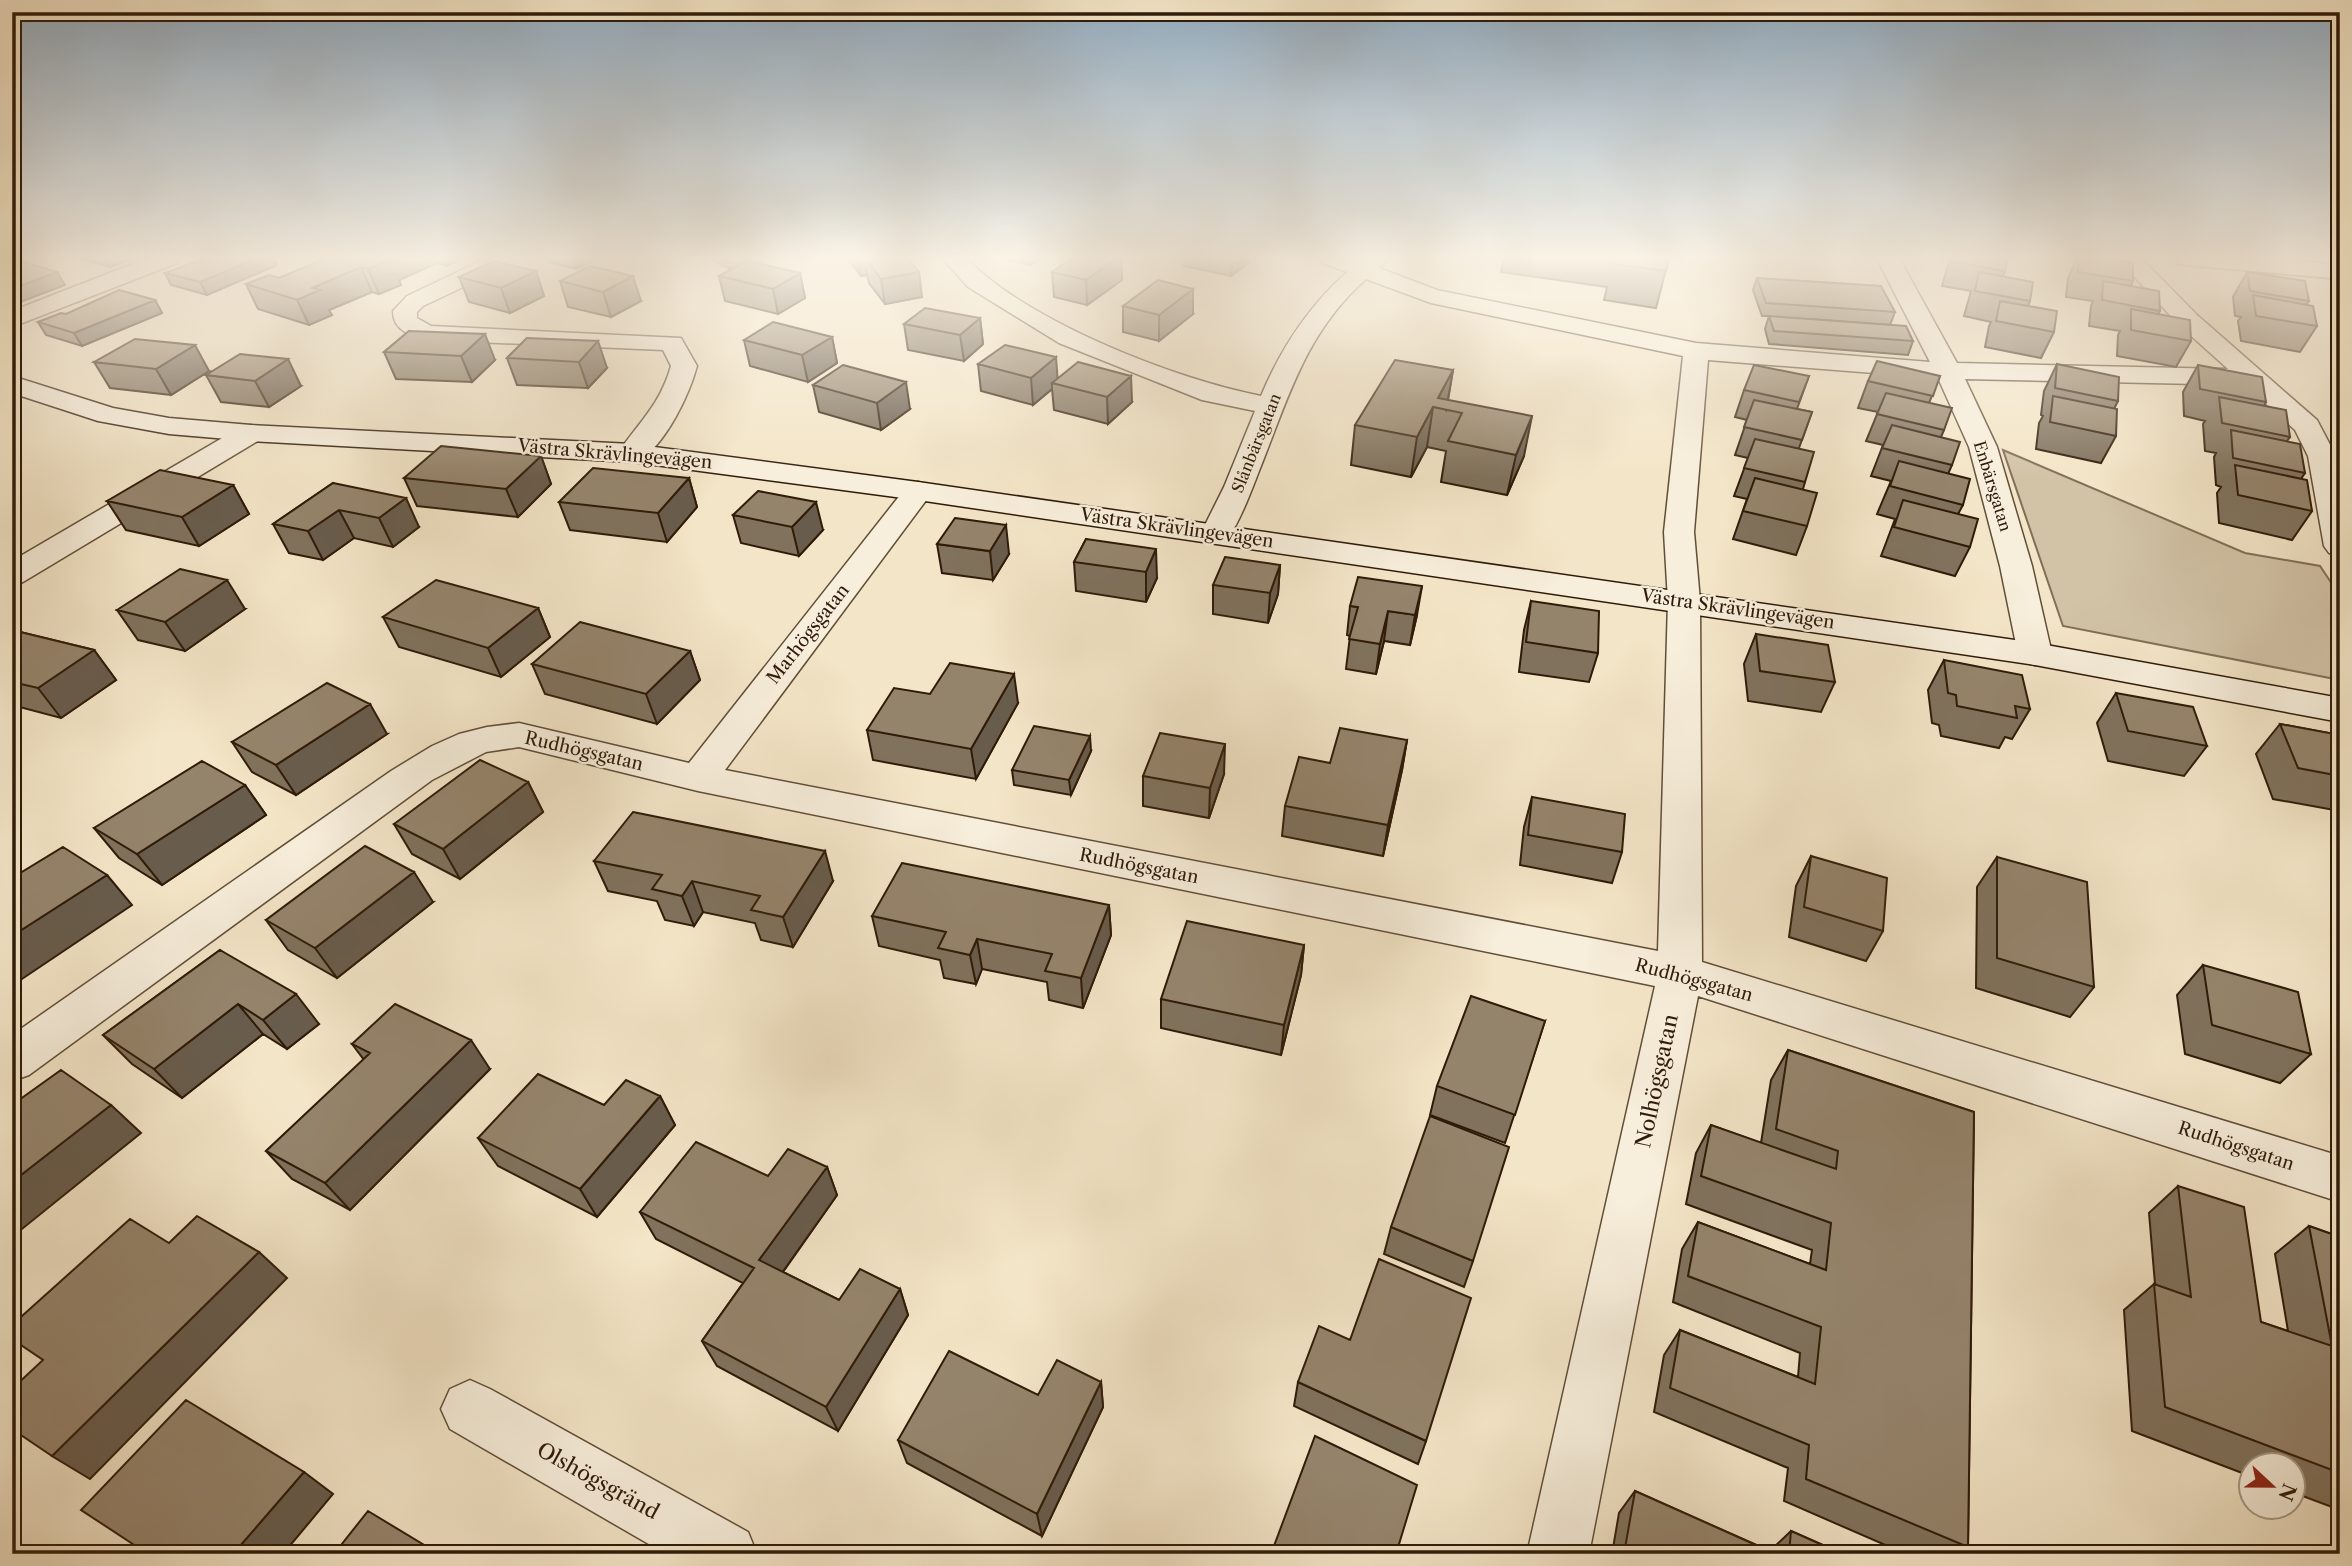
<svg xmlns="http://www.w3.org/2000/svg" width="2352" height="1566" font-family="'Libre Caslon Text',serif">
<style>
.green{fill:#d2c3a7;stroke:#816f58;stroke-width:2}
.lines{fill:none;stroke-linecap:round;stroke-linejoin:round}
.street-casing{stroke:#614e38;stroke-width:3}
.secondary-casing{stroke:#301b09;stroke-width:3}
.street{fill:#f7eedb;fill-rule:evenodd}
.secondary{fill:#f7eedb;fill-rule:evenodd}
.wall{fill:#80725d;stroke:#301b09;stroke-width:2}
.shaded-wall{fill:#685c4c;stroke:#301b09;stroke-width:2}
.building{fill:#95846c;stroke:#301b09;stroke-width:2}
.labels{text-anchor:middle;stroke-width:5;stroke-linejoin:round;paint-order:stroke}
.far-street-label{font-size:16px;fill:#301b09;stroke:#f7eedb}
.street-label{font-size:18px;fill:#301b09;stroke:#f7eedb}
.near-street-label{font-size:21px;fill:#301b09;stroke:#f7eedb}
</style>
<rect width="100%" height="100%" fill="#f3e5c7"/>
<filter id="stains"><feTurbulence type="fractalNoise" baseFrequency=".00286" numOctaves="4"/><feColorMatrix values="0 0 0 0 .2 0 0 0 0 .09 0 0 0 0 .02 0 0 0 .5 -.17"/></filter>
<radialGradient id="worn" r=".72"><stop offset=".6" stop-color="#630" stop-opacity="0"/><stop offset="1" stop-color="#630" stop-opacity=".3"/></radialGradient>
<path class="green" d="M2003 450 2245 553 2320 566 2340 596V680L2063 626Z"/>
<g class="lines">
<defs>
<path id="street" d="M148 258H180L177 263 12 327V311Z
M487 258H517L514 263 423 306 417 312V318L431 326 681 338 697 366C689 395 668 439 643 458 637 463 629 461 622 459L618 453C639 422 660 405 671 366L663 350 430 340C413 336 393 332 393 311L407 296Z
M942 258H966C1028 322 1174 379 1261 396 1281 348 1308 307 1347 272L1322 263 1319 258H1352L1360 261 1363 258H1389L1379 268 1437 290 1696 343 1930 362 1877 259 1899 258 1957 363 2228 369 2179 325 2117 258H2141L2197 315 2317 420 2336 456 2340 470V555L2329 553 2324 546 2308 456 2295 430 2245 385 1965 379 1997 447 2032 566 2052 654 2047 662 2035 665 2023 662 2018 654 2000 566 1969 447 1938 378 1708 360 1694 532 1700 601 1702 962 2340 1156V1202L1698 996 1589 1554H1527L1655 986 698 791 519 747 486 752 432 780 29 1075 12 1081V1035L391 771 432 746 459 734 487 727 519 723 689 763 908 485 918 482 928 485 933 491 725 770 1658 951 1668 601 1664 532 1683 356 1431 303 1366 279C1305 333 1288 399 1259 471 1250 494 1241 519 1227 540L1216 542 1205 540 1201 533 1224 487 1255 411 1202 400 1059 343 968 287Z
M2174 258H2265L2340 265V279L2185 265 2177 263Z
M251 425 261 427 265 433 261 439 23 582 12 585V561L241 427Z
M470 1380 490 1389 748 1532 757 1554H666L450 1429 441 1409 450 1389Z"/>
<path id="secondary" d="M12 376 113 408 169 418 251 425 632 444 918 482 2035 643 2340 698V722L2035 665 918 500 632 462 251 441 169 434 98 421 12 393Z"/>
</defs>
<use href="#street" class="street-casing"/>
<use href="#secondary" class="secondary-casing"/>
<use href="#street" class="street"/>
<use href="#secondary" class="secondary"/>
</g>
<path class="wall" d="M78 258H134L110 267Z
M320 258H463L446 266 437 263 399 280 401 285 379 294 372 292 329 310 332 315 309 325 258 309 246 284 279 278 321 261Z
M549 258H598L576 269 550 262Z
M710 258H763L752 262 800 273 805 298 778 314 725 301 719 276 735 267 729 269Z
M847 258H907L922 297 885 304 869 283 867 275 861 276Z
M1002 258H1041L1030 265Z
M1072 258H1121L1122 280 1087 305 1054 297 1052 272Z
M1184 258H1250V261L1231 276 1184 266Z
M1504 258H1669L1656 308 1604 300 1607 287 1501 272Z
M1951 258H2008L2005 271 2003 276 2030 301 2028 306 2054 332 2041 358 1985 347 1989 326 1991 322 1964 316 1971 291 1942 286 1947 268Z
M2077 258H2107L2133 281 2131 286 2160 311 2158 314 2191 341 2176 367 2117 356 2118 335 2120 331 2089 326 2091 306 2093 301 2066 297 2068 278Z
M277 265 207 295 171 285 165 273Z
M536 271 544 296 510 313 469 302 459 277Z
M2247 272 2309 301 2306 305 2317 326 2300 352 2241 341 2238 321 2241 317 2235 316 2233 297Z
M1757 278 1895 312 1890 325 1810 319 1913 341 1908 355 1769 344 1765 329 1769 316H1762L1753 290Z
M560 281 641 301 611 317 568 307Z
M155 300 162 313 82 346 46 335 38 322 66 314Z
M1123 306 1193 314 1159 341 1123 332Z
M980 318 983 344 964 361 908 350 904 324Z
M409 331 495 360 472 382 396 379 384 352Z
M832 337 837 363 808 382 750 366 744 340Z
M527 338 607 368 588 388 517 385 507 358Z
M94 362 209 371 171 395 110 388Z
M978 364 1058 378 1132 402 1108 424 1054 410 1052 389 1033 405 981 391Z
M2057 364 2118 401 2114 409 2116 436 2101 463 2036 449 2039 423 2043 416 2041 415 2044 391Z
M2198 365 2266 402 2264 406 2290 437 2287 441 2305 473 2301 479 2312 511 2292 540 2219 523 2217 493 2221 487 2216 485 2214 457 2216 453 2205 451 2203 424 2205 421 2184 416 2183 392Z
M1453 370 1448 400 1524 456 1507 495 1441 482 1446 451 1427 447 1411 477 1351 465 1355 425Z
M206 375 301 386 269 407 221 402Z
M1809 376 1797 409 1812 412 1799 448 1805 482 1803 489 1807 526 1796 555 1733 539 1747 499 1734 496 1748 458 1735 455 1747 420 1735 417 1744 390Z
M1940 376 1929 403 1944 430 1941 437 1952 465 1948 474 1963 505 1958 514 1970 547 1955 576 1881 556 1895 519 1877 514 1891 481 1871 476 1883 445 1866 441 1878 412 1858 408 1868 381Z
M813 385 910 409 881 430 819 412Z
M541 456 551 484 518 517 417 506 404 478Z
M689 478 697 507 667 542 570 530 559 502Z
M333 483 419 527 393 547 354 538 323 560 289 553 273 524Z
M233 485 249 514 199 546 126 530 107 501Z
M733 515 823 530 799 556 741 543Z
M1086 539 1157 578 1146 602 1076 591 1074 562Z
M937 544 1009 554 993 580 942 573Z
M1280 565 1278 594 1268 623 1213 614V585Z
M1531 601 1598 653 1589 682 1519 672 1524 630Z
M1350 606 1417 615 1410 645 1384 641 1376 674 1346 669 1350 636 1347 635Z
M538 608 550 637 501 677 399 647 383 617Z
M245 609 185 651 138 640 117 610Z
M12 630 94 650 116 680 61 718 12 705Z
M1756 634 1835 682 1821 712 1748 701 1744 664Z
M690 651 700 680 657 724 545 694 532 664Z
M1944 660 2030 709 2012 739 2005 737 1999 748 1941 736 1939 725 1932 723 1928 690Z
M2116 693 2207 746 2184 776 2108 761 2097 723Z
M930 694 1018 703 976 779 873 760 867 730Z
M2280 724 2340 735V811L2273 799 2256 754Z
M387 734 296 795 252 772 232 742Z
M1407 740 1402 770 1383 856 1282 836 1285 806 1330 763Z
M1091 751 1071 795 1014 785 1012 770Z
M1224 774 1209 818 1143 806V776Z
M528 782 543 812 460 879 412 854 394 824Z
M245 785 266 815 162 885 119 858 94 828Z
M1532 797 1622 852 1612 883 1520 865 1524 827Z
M1811 856 1883 931 1866 961 1789 937 1796 886Z
M1997 857 2094 987 2070 1017 1976 988 1977 887Z
M594 861 833 881 793 947 761 940 755 923 703 912 694 926 665 920 657 901 608 891Z
M433 902 337 978 288 950 266 920Z
M1109 905 1111 935 1083 1008 1049 1000 1047 982 982 969 976 984 944 978 940 960 879 946 872 916Z
M1304 945 1301 975 1281 1055 1161 1028V999Z
M220 950 319 1024 287 1049 263 1034 182 1098 132 1064 103 1035Z
M2203 965 2311 1054 2280 1083 2185 1054 2177 995Z
M1545 1021 1505 1143 1430 1115 1437 1086Z
M352 1044 490 1069 350 1210 292 1179 266 1151 364 1060Z
M1788 1050 1974 1112 1968 1547 1959 1554H1906L1784 1501 1788 1468 1654 1412 1664 1355 1680 1330 1798 1377 1800 1353 1673 1302 1682 1249 1698 1222 1810 1264 1812 1250 1686 1204 1696 1153 1711 1125 1761 1143 1771 1080Z
M660 1096 675 1125 597 1217 498 1166 478 1138 604 1105Z
M827 1167 837 1195 783 1272 839 1300 900 1289 908 1315 838 1431 717 1366 702 1341 743 1283 656 1239 640 1212 768 1176Z
M2178 1186 2261 1322 2288 1331 2275 1254 2309 1226 2340 1237V1510L2292 1492V1465H2250V1476L2132 1431 2124 1310 2154 1284H2155L2149 1213Z
M1391 1227 1473 1261 1464 1287 1384 1254Z
M1101 1382 1103 1407 1042 1536 907 1463 898 1440 1038 1395Z
M1298 1382 1426 1441 1418 1464 1294 1406Z
M1635 1491 1770 1551 1791 1531 1843 1554H1612L1619 1513Z"/>
<path class="shaded-wall" d="M105 258H134L110 267Z
M258 258H274L277 265 207 295 200 282Z
M384 258H435L437 263 399 280 401 285 379 294 368 269Z
M443 258H463L446 266Z
M572 258H598L576 269Z
M726 258H763L729 269Z
M858 258H895H865L867 275 861 276Z
M1030 258H1041L1030 265Z
M1117 258H1121L1122 280 1087 305 1086 280Z
M1232 258H1250V261L1231 276Z
M361 267 372 292 329 310 332 315 309 325 297 300 312 288Z
M536 271 544 296 510 313 501 288Z
M57 272 65 285 12 305V289Z
M919 272 922 297 885 304 881 279Z
M800 273 805 298 778 314 773 289Z
M633 276 641 301 611 317 603 292Z
M1193 289V314L1159 341V315Z
M155 300 162 313 82 346 74 333Z
M980 318 983 344 964 361 960 335Z
M485 334 495 360 472 382 461 356Z
M832 337 837 363 808 382 802 355Z
M598 341 607 368 588 388 579 362Z
M195 345 209 371 171 395 156 369Z
M1056 357 1058 384 1052 383V389L1033 405 1031 378Z
M288 359 301 386 269 407 255 381Z
M1453 370 1446 410 1438 398Z
M1131 376 1132 402 1108 424 1107 397Z
M906 382 910 409 881 430 877 403Z
M1433 407 1427 447 1411 477 1417 437Z
M1532 416 1524 456 1507 495 1516 455Z
M541 456 551 484 518 517 506 489Z
M689 478 697 507 667 542 658 513Z
M233 485 249 514 199 546 182 517Z
M406 498 419 527 393 547 379 518Z
M816 502 823 530 799 556 792 527Z
M339 510 354 538 323 560 308 531Z
M1006 525 1009 554 993 580 990 551Z
M1156 549 1157 578 1146 602V572Z
M1280 565 1278 594 1268 623 1270 593Z
M227 580 245 609 185 651 165 622Z
M1422 586 1417 615 1410 645 1415 615Z
M538 608 550 637 501 677 488 648Z
M1388 611 1384 641 1376 674 1380 644Z
M94 650 116 680 61 718 38 688Z
M690 651 700 680 657 724 646 694Z
M1014 674 1018 703 976 779 971 749Z
M370 704 387 734 296 795 276 765Z
M1090 736 1091 751 1071 795 1069 780Z
M1407 740 1402 770 1383 856 1388 825Z
M1225 744 1224 774 1209 818 1210 788Z
M528 782 543 812 460 879 443 849Z
M245 785 266 815 162 885 137 854Z
M825 851 833 881 793 947 783 917Z
M414 872 433 902 337 978 315 948Z
M107 875 132 905 13 985 12 936Z
M692 881 703 912 694 926 682 896Z
M1109 905 1111 935 1083 1008 1081 978Z
M977 939 982 969 976 984 970 955Z
M1304 945 1301 975 1281 1055 1284 1025Z
M296 994 319 1024 287 1049 263 1020Z
M238 1004 263 1034 182 1098 154 1069Z
M471 1040 490 1069 350 1210 325 1183Z
M660 1096 675 1125 597 1217 580 1189Z
M111 1105 141 1133 12 1237V1182Z
M827 1167 837 1195 772 1287 759 1260Z
M259 1252 287 1278 90 1479 52 1456Z
M900 1289 908 1315 838 1431 826 1407Z
M1101 1382 1103 1407 1042 1536 1037 1514Z
M304 1472 333 1494 283 1554H233Z"/>
<path class="building" d="M206 258H258L200 282 165 273Z
M327 258H386L391 260 368 269 361 267 312 288 320 290 297 300 246 284 269 275 279 278Z
M865 258H907L919 272 881 279Z
M1072 258H1117L1086 280 1052 272Z
M1614 258H1669L1666 271 1612 264Z
M1953 258H2008L2005 271 1953 262Z
M2079 258H2107L2133 263V281L2078 272Z
M494 261 536 271 501 288 459 277Z
M747 261 800 273 773 289 719 276Z
M24 262 57 272 12 289V268Z
M590 266 633 276 603 292 560 281Z
M1979 272 2033 282 2030 301 1975 291Z
M2247 272 2305 281 2309 301 2250 291Z
M1757 278 1881 286 1895 312 1766 303Z
M1158 280 1193 289 1159 315 1123 306Z
M2103 281 2159 291 2160 311 2102 300Z
M119 290 155 300 74 333 38 322 61 313 66 314Z
M2253 295 2313 306 2317 326 2256 316Z
M2000 301 2057 311 2054 332 1996 321Z
M925 308 980 318 960 335 904 324Z
M2131 309 2190 320 2191 341 2131 330Z
M1769 316 1906 326 1913 341 1774 331Z
M773 322 832 337 802 355 744 340Z
M409 331 485 334 461 356 384 352Z
M527 338 598 341 579 362 507 358Z
M135 339 195 345 156 369 94 362Z
M1005 345 1056 357 1031 378 978 364Z
M240 354 288 359 255 381 206 375Z
M1395 360 1453 370 1438 398 1532 416 1516 455 1448 441 1462 413 1433 407 1417 437 1355 425Z
M1877 361 1940 376 1933 396 1868 381Z
M1078 362 1131 376 1107 397 1052 383Z
M2057 364 2119 377 2118 401 2055 388Z
M843 365 906 382 877 403 813 385Z
M1754 365 1809 376 1799 402 1744 390Z
M2198 365 2262 377 2266 402 2200 389Z
M1886 393 1952 408 1944 430 1877 414Z
M2053 396 2117 409 2116 436 2050 422Z
M2219 397 2286 410 2290 437 2222 423Z
M1754 400 1812 412 1802 440 1744 427Z
M1892 425 1960 442 1952 465 1882 448Z
M2231 430 2300 444 2305 473 2233 458Z
M1755 439 1814 452 1805 482 1744 468Z
M441 446 541 456 506 489 404 478Z
M1899 461 1970 479 1963 505 1890 486Z
M2235 465 2307 480 2312 511 2238 495Z
M593 468 689 478 658 513 559 502Z
M160 470 233 485 182 517 107 501Z
M1755 478 1817 493 1807 526 1743 511Z
M333 483 406 498 379 518 339 510 308 531 273 524Z
M758 491 816 502 792 527 733 515Z
M1903 500 1978 519 1970 547 1894 527Z
M955 518 1006 525 990 551 937 544Z
M1086 539 1156 549 1146 572 1074 562Z
M1225 557 1280 565 1270 593 1213 585Z
M180 569 227 580 165 622 117 610Z
M1358 577 1422 586 1415 615 1388 611 1380 644 1349 639 1358 607 1350 606Z
M436 580 538 608 488 648 383 617Z
M1531 601 1599 611 1598 653 1526 642Z
M580 622 690 651 646 694 532 664Z
M12 630 94 650 38 688 12 682Z
M1756 634 1828 645 1835 682 1760 671Z
M1944 660 2022 675 2030 709 2015 706 2017 718 1957 706 1956 695 1948 693Z
M950 663 1014 674 971 749 867 730 894 688 930 694Z
M327 683 370 704 276 765 232 742Z
M2116 693 2193 707 2207 746 2128 731Z
M2280 724 2340 735V776L2298 768Z
M1034 726 1090 736 1069 780 1012 770Z
M1340 728 1407 740 1388 825 1285 806 1299 757 1330 763Z
M1160 733 1225 744 1210 788 1143 776Z
M480 760 528 782 443 849 394 824Z
M202 761 245 785 137 854 94 828Z
M1532 797 1625 814 1622 852 1528 835Z
M633 812 825 851 783 917 751 910 760 896 692 881 682 896 652 889 662 875 594 861Z
M365 846 414 872 315 948 266 920Z
M63 847 107 875 12 936V878Z
M1811 856 1887 878 1883 931 1804 907Z
M1997 857 2087 882 2094 987 1997 958Z
M902 863 1109 905 1081 978 1045 971 1052 954 977 939 970 955 938 948 946 932 872 916Z
M1187 921 1304 945 1284 1025 1161 999Z
M220 950 296 994 263 1020 238 1004 154 1069 103 1035Z
M2203 965 2298 992 2311 1054 2212 1025Z
M1471 996 1545 1021 1515 1115 1437 1086Z
M395 1004 471 1040 325 1183 266 1151 370 1053 352 1044Z
M1788 1050 1974 1112 1968 1547 1806 1479 1809 1445 1670 1388 1680 1330 1815 1384 1821 1327 1688 1276 1698 1222 1826 1270 1831 1223 1701 1176 1711 1125 1836 1169 1838 1151 1776 1129Z
M61 1070 111 1105 12 1182V1105Z
M538 1074 604 1105 626 1080 660 1096 580 1189 478 1138Z
M1430 1116 1509 1147 1473 1261 1391 1227Z
M696 1142 768 1176 788 1149 827 1167 759 1260 839 1300 860 1269 900 1289 826 1407 702 1341 754 1268 640 1212Z
M2178 1186 2244 1207 2261 1322 2332 1346 2309 1226 2340 1237V1473L2165 1407 2154 1284 2191 1297Z
M197 1216 259 1252 52 1456 12 1429V1389L43 1360 12 1339V1325L130 1219 169 1243Z
M1379 1259 1471 1298 1426 1441 1298 1382 1319 1326 1350 1340Z
M949 1351 1038 1395 1057 1360 1101 1382 1037 1514 898 1440Z
M186 1400 304 1472 233 1554H148L81 1510Z
M1315 1436 1417 1485 1396 1554H1271Z
M1635 1491 1776 1554H1624Z
M368 1511 439 1554H334Z
M1791 1531 1843 1554H1789Z"/>
<linearGradient id="sky" x2="0" y2="1"><stop stop-color="#92acc1"/><stop offset="0.54" stop-color="#faf3e6"/><stop offset="1" stop-color="#faf3e6" stop-opacity="0"/></linearGradient>
<rect width="2352" height="478" fill="url(#sky)"/>
<g class="labels">
<g class="far-street-label">
<text transform="translate(1256 443) rotate(-68)" y="6">Slånbärsgatan</text>
<text transform="translate(1993 486) rotate(73)" y="6">Enbärsgatan</text>
</g>
<g class="street-label">
<text transform="translate(615 454) rotate(5)" y="6">Västra Skrävlingevägen</text>
<text transform="translate(1177 528) rotate(8)" y="6">Västra Skrävlingevägen</text>
<text transform="translate(1738 609) rotate(8)" y="6">Västra Skrävlingevägen</text>
<text transform="translate(808 634) rotate(-52)" y="6">Marhögsgatan</text>
<text transform="translate(584 751) rotate(13)" y="6">Rudhögsgatan</text>
<text transform="translate(1139 866) rotate(11)" y="6">Rudhögsgatan</text>
<text transform="translate(1694 980) rotate(15)" y="6">Rudhögsgatan</text>
<text transform="translate(2236 1146) rotate(18)" y="6">Rudhögsgatan</text>
</g>
<g class="near-street-label">
<text transform="translate(1657 1081) rotate(-78)" y="7">Nolhögsgatan</text>
<text transform="translate(598 1481) rotate(29)" y="7">Olshögsgränd</text>
</g>
</g>
<rect width="2352" height="1566" fill="none" stroke="#f3e5c7" stroke-width="42"/>
<rect x="14" y="14" width="2324" height="1538" fill="none" stroke="#301b09" stroke-width="3.5"/>
<rect x="21" y="21" width="2310" height="1524" fill="none" stroke="#301b09" stroke-width="2"/>
<g transform="translate(2272 1486) rotate(112)"><circle r="33" fill="#f7eedb" stroke="#a79a87" stroke-width="2"/>
<path d="M0-5L12 26L0 18L-12 26Z" fill="#8f2418"/>
<text y="-10" font-size="19" font-weight="bold" text-anchor="middle" fill="#301b09">N</text>
</g>
<rect width="100%" height="100%" filter="url(#stains)"/>
<rect width="100%" height="100%" fill="url(#worn)"/>
</svg>
